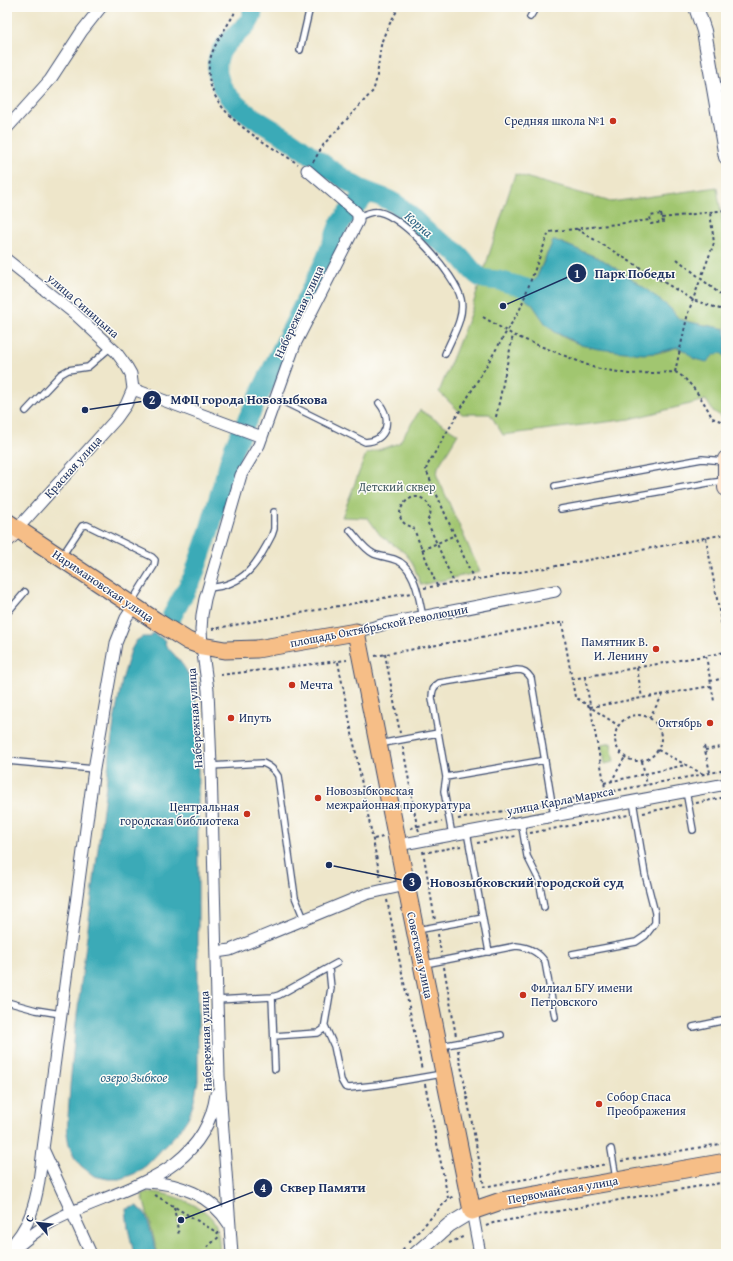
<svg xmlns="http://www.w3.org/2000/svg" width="733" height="1261" font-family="'Gentium Book Plus',serif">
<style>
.green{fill:#a1c670;stroke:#5e7a67}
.water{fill:#3aaab7;stroke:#2a6c8a}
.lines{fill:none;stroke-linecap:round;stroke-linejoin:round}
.river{stroke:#3aaab7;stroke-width:20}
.service-casing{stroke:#3b4a6e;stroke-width:8}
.minor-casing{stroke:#3b4a6e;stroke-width:13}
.tertiary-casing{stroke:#3b4a6e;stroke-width:16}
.secondary-casing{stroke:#3b4a6e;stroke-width:18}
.primary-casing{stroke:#3b4a6e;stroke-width:19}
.path{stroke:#3b4a6e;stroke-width:2;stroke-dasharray:3 3;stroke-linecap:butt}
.service{stroke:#fff;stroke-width:5.5}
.minor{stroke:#fff;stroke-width:11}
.tertiary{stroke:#fff;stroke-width:14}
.secondary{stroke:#fbe5cf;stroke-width:16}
.primary{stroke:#f6be87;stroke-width:17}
.poi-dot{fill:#c8321e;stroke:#fdfcf7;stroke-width:1.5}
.labels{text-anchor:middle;stroke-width:3;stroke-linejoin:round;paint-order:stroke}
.poi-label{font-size:12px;fill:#1b2f5e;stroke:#fdfcf7;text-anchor:start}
.street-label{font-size:12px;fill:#1b2f5e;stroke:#fdfcf7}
.park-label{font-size:12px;fill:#435c63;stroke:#fdfcf7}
.water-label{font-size:13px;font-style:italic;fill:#276082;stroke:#fdfcf7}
.leader{fill:none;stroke:#1b2f5e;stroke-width:1.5}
.callout-dot{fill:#1b2f5e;stroke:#fdfcf7;stroke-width:1.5}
.mark-label{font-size:12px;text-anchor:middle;font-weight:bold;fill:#fff}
.callout-label{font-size:13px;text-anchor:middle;font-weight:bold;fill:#1b2f5e;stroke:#fdfcf7;stroke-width:3;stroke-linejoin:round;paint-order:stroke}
</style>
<rect width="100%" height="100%" fill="#fdfcf7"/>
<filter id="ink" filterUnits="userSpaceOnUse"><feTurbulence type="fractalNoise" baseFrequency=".025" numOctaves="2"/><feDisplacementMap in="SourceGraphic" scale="8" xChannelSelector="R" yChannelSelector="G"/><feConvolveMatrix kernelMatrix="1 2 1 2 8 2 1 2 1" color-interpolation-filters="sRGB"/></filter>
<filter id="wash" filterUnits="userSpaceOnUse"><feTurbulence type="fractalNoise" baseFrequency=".012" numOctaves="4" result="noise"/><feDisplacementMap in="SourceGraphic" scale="16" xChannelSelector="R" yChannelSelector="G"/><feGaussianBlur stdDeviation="0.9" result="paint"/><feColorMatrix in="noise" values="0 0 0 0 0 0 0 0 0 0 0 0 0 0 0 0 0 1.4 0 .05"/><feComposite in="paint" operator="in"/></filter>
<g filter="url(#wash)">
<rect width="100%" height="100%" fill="#eee6ca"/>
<path class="green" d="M515 174 611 202 717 187 726 245V329L689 322 679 319 670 308 641 286 603 260 557 241 547 253 536 279 532 304C540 314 545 325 555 332 578 348 604 350 631 351 639 352 648 354 656 353 676 351 675 340 694 359L722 353 726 357V400L722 417 713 411 706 400 630 419 503 435 490 414H462L439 392 469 317Z
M420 410 458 434 438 467 437 476 480 572 421 585 412 562 405 553 380 535 368 518 342 517 366 454 399 443Z
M611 743 614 762 604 764 601 745Z
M152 1192C170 1193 206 1206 215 1223 219 1232 219 1245 220 1254H158L142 1194Z"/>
<path class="water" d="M553 241H557L603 260 642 286 670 308 679 319 689 322 726 329V357L721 353 714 355 707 362 694 359 685 351 677 347 656 353 643 354 598 349 581 345 555 332 545 323 532 304 526 300 533 282 536 279Z
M153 633 166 641 165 644C173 654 184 664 189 676 198 695 196 719 198 740V1081L193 1105 188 1118 180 1130 147 1165 136 1173 121 1179H108L94 1176 81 1166 74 1157 69 1145 67 1133 70 1086 75 1031 114 722 122 680 131 650 136 641 142 637H151Z
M137 1206C139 1210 144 1211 146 1215L157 1254H134L128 1228 126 1209Z"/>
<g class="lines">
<path class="river" d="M252 7C258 32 210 37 218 75 220 86 227 96 235 103 251 119 272 128 290 140 313 156 334 173 357 187 370 194 384 196 396 204 408 212 417 223 427 232 437 240 448 246 457 253 466 261 470 271 480 277 487 281 494 279 501 281 519 286 538 292 556 298
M172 616 193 577 209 531 230 459 234 447 325 261 339 225 347 214 368 193"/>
</g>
</g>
<g filter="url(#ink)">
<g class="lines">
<defs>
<path id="service" d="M530 17 536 7
M300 50 310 7
M359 217C365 214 372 211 379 212 403 216 456 275 461 299 465 317 452 337 445 354
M276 398 365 442C388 441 392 419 379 403
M26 411 61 374 68 370 88 367 111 347
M555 486 702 459 724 461
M561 509 708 483 724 481
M350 530C357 538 365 550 374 554 384 558 396 557 404 565 417 578 419 600 423 617
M62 556 82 526 87 525 152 557 155 560 154 566 131 603
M208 588C245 585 256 566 272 535L274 529V512
M7 613 25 592
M379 744 438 733
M545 760 446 777 432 698C432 691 433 687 439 683L517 670C524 670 527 672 531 678L552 803 554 815
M7 761 94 769
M211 766 263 763C270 766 274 769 278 776L295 897 304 919
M446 777 444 791 452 835
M686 791 693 830
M521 821 527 856 539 880 544 907
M467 832 489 952
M417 930 483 918
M572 954 636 942 645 936 655 923V913L645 874 633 801
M425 964 516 946C528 947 538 951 545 962L555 1017
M272 997 275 1069
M217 1000 272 997 279 995 337 963
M7 1002 36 1010 61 1014
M325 1026 334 1046 341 1080 345 1087 349 1088 378 1085 442 1074
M693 1027 726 1020
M274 1036 318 1033 324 1029 331 988 329 968
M441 1046 501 1035
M611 1149 616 1178"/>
<path id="minor" d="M7 128 50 80 82 31 101 7
M7 260 75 314 116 352 127 367 131 374 133 389 262 437
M17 529 116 419 126 405 133 389
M356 632 385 624 555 591
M398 845 726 784
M216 952 230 950 366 894 406 885
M146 1182C179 1183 211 1195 229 1224
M472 1211 480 1254
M13 1244C18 1238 23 1231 27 1223 38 1200 40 1174 43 1149
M9 1254C23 1242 36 1230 53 1221 115 1188 204 1179 216 1094
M91 1254 43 1149 94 769 116 643 126 618 134 606
M232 1254 219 1076 211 766 208 690 202 646 201 630 202 615 205 599 241 475 259 445 295 344 358 221V215L356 212 307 170"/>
<path id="tertiary" d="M696 7 704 31 726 157
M416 1254 449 1225 472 1211"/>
<path id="secondary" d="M726 459V488
M7 539 17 529"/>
<path id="primary" d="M7 522 156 621 188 641 202 646 225 650 257 649 356 632 406 885 472 1211 501 1201 726 1162"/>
</defs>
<use href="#service" class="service-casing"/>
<use href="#minor" class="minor-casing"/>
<use href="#tertiary" class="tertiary-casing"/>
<use href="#secondary" class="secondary-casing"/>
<use href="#primary" class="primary-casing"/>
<path class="path" d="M236 7 234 14C227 27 213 45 210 60 199 111 264 141 298 164
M313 162 324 144 373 91C379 75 378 58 382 41 386 29 393 18 399 7
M661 214 663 222 651 224 650 216Z
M662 218 726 210
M577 229 693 300 720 309 726 308
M677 259 726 299
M483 317 513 335 595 368 629 374 675 372C689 378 706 404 712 418L726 423
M675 372 688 313 714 243 710 212
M496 417 513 335
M706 538 726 649
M422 550 455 535
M474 580 426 470 427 466 520 309 549 232 650 220
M437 586 413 527C383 521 412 481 428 504 432 510 431 515 427 521L454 583
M424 588 551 567 726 534
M562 623 575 697 619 726
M212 629 411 593
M385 654 400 733
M375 656 565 622
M706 656 714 701
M338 662 381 881
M637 668 642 698
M220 675 347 660
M585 677 606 793
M572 679 726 652
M710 681 726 678
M590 707 711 686
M615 738a23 23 0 1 1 46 0a23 23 0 1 1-46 0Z
M649 718 663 695
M704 746 710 772
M403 747 417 826 409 829
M658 750 703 774
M705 750 726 746
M642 761 647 785
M611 782 625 757
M604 783 685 765
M560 801 726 770
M696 803 726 797
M643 813 682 805
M458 819 544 804
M419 831 417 826 442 822
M530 833 628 815
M374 839 383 837
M477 843 516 836
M423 851 435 920
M423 853 461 846
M387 900 422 1070
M438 934 441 953
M444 967 456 1036
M458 1050 484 1186
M425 1084 448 1198
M621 1161 726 1143
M483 1187 607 1164
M155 1195 221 1235
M174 1207 179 1236
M486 1226 493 1223 641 1196 726 1182
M409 1242 448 1199 454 1196
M449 1243 465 1236
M207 1247 220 1236
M398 1254 405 1247"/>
<use href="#service" class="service"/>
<use href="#minor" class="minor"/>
<use href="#tertiary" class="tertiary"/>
<use href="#secondary" class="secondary"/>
<use href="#primary" class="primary"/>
</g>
</g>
<g class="poi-dot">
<circle cx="613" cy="121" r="4"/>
<circle cx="656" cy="649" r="4"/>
<circle cx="292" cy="685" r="4"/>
<circle cx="231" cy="718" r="4"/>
<circle cx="710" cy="723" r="4"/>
<circle cx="318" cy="798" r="4"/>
<circle cx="247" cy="814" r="4"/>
<circle cx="523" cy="995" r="4"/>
<circle cx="599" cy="1104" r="4"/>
</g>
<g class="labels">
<g class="poi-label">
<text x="605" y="125" text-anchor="end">Средняя школа №1</text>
<text x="648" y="646" text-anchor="end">Памятник В.<tspan x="648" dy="14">И. Ленину</tspan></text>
<text x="300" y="689">Мечта</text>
<text x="239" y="722">Ипуть</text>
<text x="702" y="727" text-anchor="end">Октябрь</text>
<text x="326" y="795">Новозыбковская<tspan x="326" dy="14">межрайонная прокуратура</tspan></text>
<text x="239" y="811" text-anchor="end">Центральная<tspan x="239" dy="14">городская библиотека</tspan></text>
<text x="531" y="992">Филиал БГУ имени<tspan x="531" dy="14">Петровского</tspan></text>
<text x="607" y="1101">Собор Спаса<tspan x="607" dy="14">Преображения</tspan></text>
</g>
<g class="street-label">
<text transform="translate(83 306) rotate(41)" y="4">улица Синицына</text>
<text transform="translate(299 312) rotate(-65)" y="4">Набережная улица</text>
<text transform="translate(73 467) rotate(-48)" y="4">Красная улица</text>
<text transform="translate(103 586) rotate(34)" y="4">Наримановская улица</text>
<text transform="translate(379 626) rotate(-11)" y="4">площадь Октябрьской Революции</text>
<text transform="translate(195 718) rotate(-94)" y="4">Набережная улица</text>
<text transform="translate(560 801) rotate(-11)" y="4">улица Карла Маркса</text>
<text transform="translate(420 955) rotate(78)" y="4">Советская улица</text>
<text transform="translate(206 1041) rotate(-92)" y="4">Набережная улица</text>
<text transform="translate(563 1190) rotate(-10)" y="4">Первомайская улица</text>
</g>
<g class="park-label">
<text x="397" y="491">Детский сквер</text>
</g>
<g class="water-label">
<text transform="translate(419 224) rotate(41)" y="5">Корна</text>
<text x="134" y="1082">озеро Зыбкое</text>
</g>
</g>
<path class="leader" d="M503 306L577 273M85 410L152 400M329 865L412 882M181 1220L263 1188"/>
<g class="callout-dot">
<circle cx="503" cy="306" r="4"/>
<circle cx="85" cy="410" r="4"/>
<circle cx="329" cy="865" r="4"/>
<circle cx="181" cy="1220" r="4"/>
<circle cx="577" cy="273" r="10"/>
<circle cx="152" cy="400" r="10"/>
<circle cx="412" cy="882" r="10"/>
<circle cx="263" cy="1188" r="10"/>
</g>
<g class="mark-label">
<text x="577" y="278">1</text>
<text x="152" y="404">2</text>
<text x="412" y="886">3</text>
<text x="263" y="1192">4</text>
</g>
<g class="callout-label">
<text x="635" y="278">Парк Победы</text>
<text x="249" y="404">МФЦ города Новозыбкова</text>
<text x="527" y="887">Новозыбковский городской суд</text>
<text x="323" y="1192">Сквер Памяти</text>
</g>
<rect width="733" height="1261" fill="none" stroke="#fdfcf7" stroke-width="24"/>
<g transform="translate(38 1223) rotate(298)" stroke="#fdfcf7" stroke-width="3" paint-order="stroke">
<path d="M0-3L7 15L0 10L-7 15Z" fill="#1b2f5e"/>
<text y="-6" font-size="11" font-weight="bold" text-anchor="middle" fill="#1b2f5e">С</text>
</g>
</svg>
